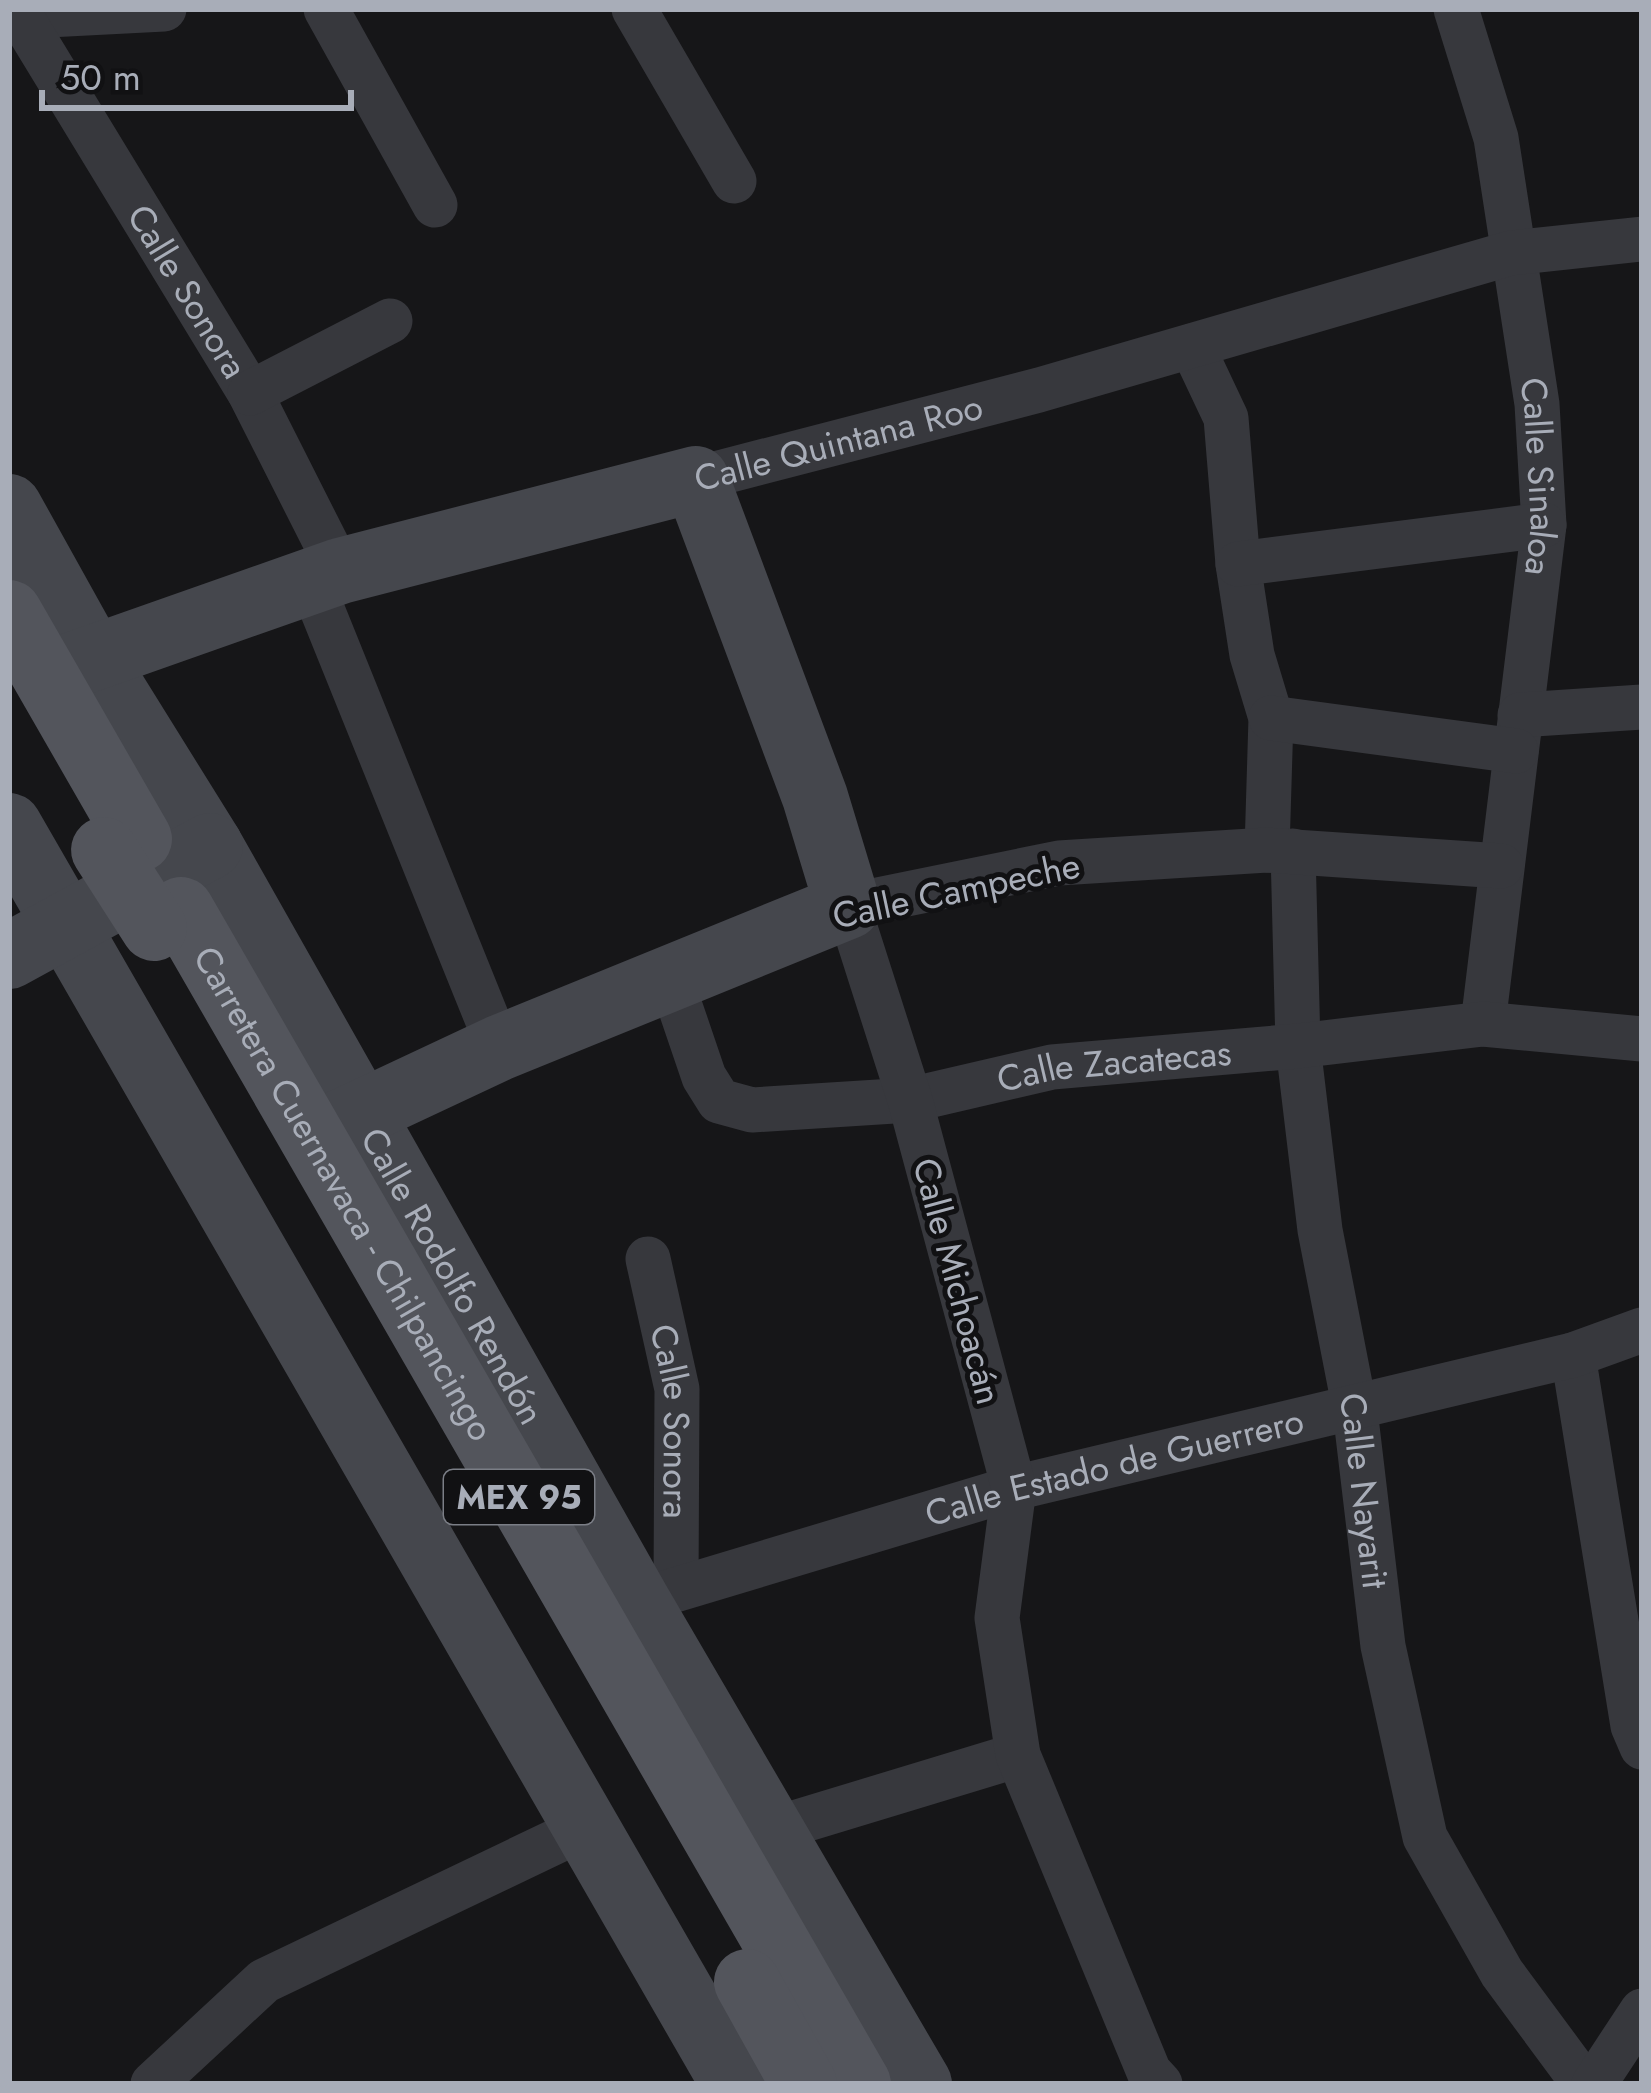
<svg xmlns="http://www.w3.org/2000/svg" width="1651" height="2093" font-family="Jost,sans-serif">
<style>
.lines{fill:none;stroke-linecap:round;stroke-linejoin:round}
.street{stroke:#37383d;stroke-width:45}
.secondary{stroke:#45474d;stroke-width:66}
.primary{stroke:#53555c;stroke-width:66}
.primary-bridge{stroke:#53555c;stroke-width:66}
.labels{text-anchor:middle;stroke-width:10;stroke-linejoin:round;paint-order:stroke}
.shield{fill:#111113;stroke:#7b7e86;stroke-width:3}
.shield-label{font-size:33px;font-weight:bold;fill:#a8adb8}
.street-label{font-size:36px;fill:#a8adb8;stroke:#111113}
</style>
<rect width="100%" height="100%" fill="#161618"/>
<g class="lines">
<g class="street">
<path d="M326 9 435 205"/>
<path d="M634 9 734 181"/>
<path id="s1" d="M1456 9 1496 138 1537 404 1544 525 1483 1024"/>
<path d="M9 17 164 9"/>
<path id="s2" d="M21 17 250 393 340 571"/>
<path d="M1192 346 1226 418 1238 564 1252 655 1271 718 1267 850"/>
<path d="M250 393 390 321"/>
<path id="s3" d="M696 479 1039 390 1511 253 1642 239"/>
<path d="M1238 564 1544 525"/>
<path d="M311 582 499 1048"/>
<path d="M1520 715 1642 707"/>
<path d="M1271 718 1516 751"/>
<path id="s4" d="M1293 851 1298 1046 1320 1230 1355 1410 1383 1646 1425 1837 1502 1973 1584 2084"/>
<path id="s5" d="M671 980 704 1077 719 1101 752 1110 910 1100 1052 1067 1298 1046 1483 1024 1642 1039"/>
<path id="s6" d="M648 1259 677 1389 676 1588"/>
<path d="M1573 1355 1633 1726 1642 1747"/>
<path id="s7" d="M615 1608 1014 1488 1573 1355 1642 1330"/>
<path d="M745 1838 1018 1755"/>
<path d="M153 2084 264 1981 586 1827"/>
<path d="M1160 2084 1149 2072 1018 1755 997 1618 1014 1488 910 1100 848 906 1059 863 1267 850 1501 866"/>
<path d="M1594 2084 1642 2011"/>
</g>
<g class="secondary">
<path id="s8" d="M9 507 93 658 210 846 637 1601 919 2084"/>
<path d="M56 671 340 571 696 479 815 797 848 906 499 1048 320 1132"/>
<path d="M9 826 734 2084"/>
<path d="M9 956 210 846"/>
</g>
<g class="primary">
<path d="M9 613 139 839"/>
<path id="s9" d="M181 910 858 2084"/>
<path d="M747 1982 804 2084"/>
</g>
<path class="primary-bridge" d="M104 850 154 928"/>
</g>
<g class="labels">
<rect class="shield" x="444" y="1470" width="150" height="54" rx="9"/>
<g class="shield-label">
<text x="519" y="1509">MEX 95</text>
</g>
<g class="street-label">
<text dy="13" stroke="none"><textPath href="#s2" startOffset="321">Calle Sonora</textPath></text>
<text dy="13" stroke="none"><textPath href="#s3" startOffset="147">Calle Quintana Roo</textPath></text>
<text dy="13" stroke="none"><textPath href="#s1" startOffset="477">Calle Sinaloa</textPath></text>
<text transform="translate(956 890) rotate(-12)" y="13">Calle Campeche</text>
<text dy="13" stroke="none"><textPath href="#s5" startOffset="531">Calle Zacatecas</textPath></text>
<text dy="13" stroke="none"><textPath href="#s9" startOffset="327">Carretera Cuernavaca - Chilpancingo</textPath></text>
<text dy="13" stroke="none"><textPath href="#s8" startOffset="888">Calle Rodolfo Rendón</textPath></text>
<text transform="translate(958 1281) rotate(75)" y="13">Calle Michoacán</text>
<text dy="13" stroke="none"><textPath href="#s6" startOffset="165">Calle Sonora</textPath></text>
<text dy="13" stroke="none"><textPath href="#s7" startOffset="519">Calle Estado de Guerrero</textPath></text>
<text dy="13" stroke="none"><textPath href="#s4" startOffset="645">Calle Nayarit</textPath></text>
</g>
</g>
<rect width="1651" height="2093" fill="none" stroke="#a8adb8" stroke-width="24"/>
<path d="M42 90v18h309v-18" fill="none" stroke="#a8adb8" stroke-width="6"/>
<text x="60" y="90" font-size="36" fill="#a8adb8" stroke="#111113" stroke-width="9" paint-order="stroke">50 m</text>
</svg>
